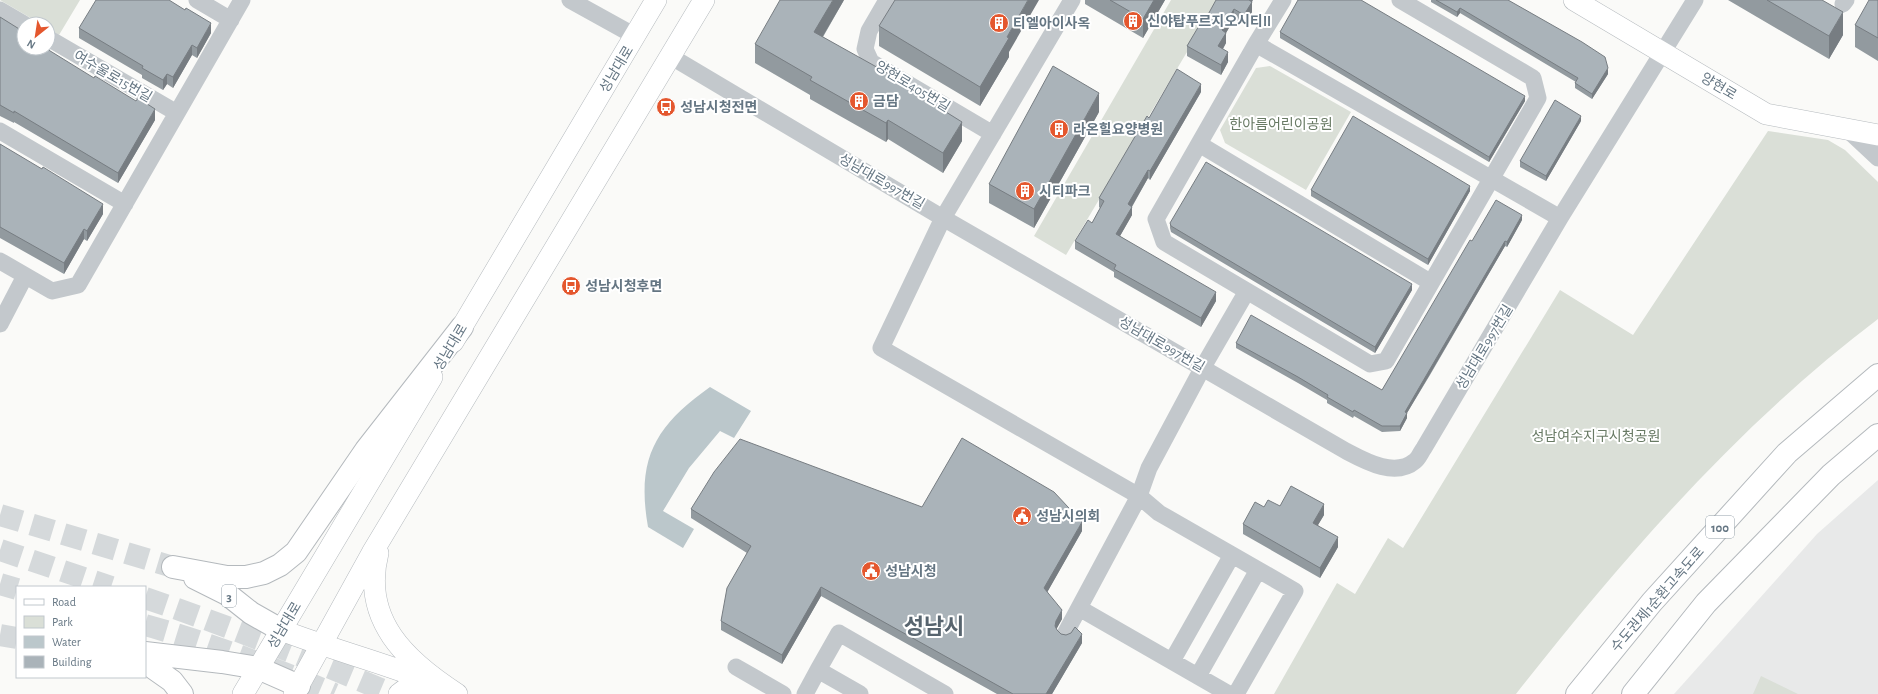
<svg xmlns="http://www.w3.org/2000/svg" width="1878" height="694" font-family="'Alegreya Sans','Noto Sans KR',sans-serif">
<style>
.built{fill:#e8e9e9}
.green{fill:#dadfd7}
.water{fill:#bbc7cb}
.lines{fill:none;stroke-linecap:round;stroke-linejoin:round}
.highway-tunnel{stroke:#d5d9db;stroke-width:22;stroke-dasharray:22 11;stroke-linecap:butt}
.major-casing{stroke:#b5babe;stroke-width:22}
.highway-casing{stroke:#b4b9bd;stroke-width:24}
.minor{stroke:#c3c8cc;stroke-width:17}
.major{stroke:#fff;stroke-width:21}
.highway{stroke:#fff;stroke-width:22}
.wall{fill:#929a9f}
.shaded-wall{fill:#777d82}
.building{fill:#aab3b9;stroke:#777d82}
.labels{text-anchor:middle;stroke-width:4;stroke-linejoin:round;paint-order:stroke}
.shield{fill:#fff;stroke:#939fa8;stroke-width:1}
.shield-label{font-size:13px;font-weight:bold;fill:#657683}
.poi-label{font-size:14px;font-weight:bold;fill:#657683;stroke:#fff;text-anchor:start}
.street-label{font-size:14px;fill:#657683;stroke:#fff}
.park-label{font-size:14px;fill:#687a64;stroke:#fff}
.town-label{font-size:22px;font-weight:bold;fill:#57646e;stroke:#fff}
</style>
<rect width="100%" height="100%" fill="#fafaf8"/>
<path class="built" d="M1878 480V694H1674L1817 534Z"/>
<path class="green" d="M0 0H80L59 35 48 28V24H41Z
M1171 0H1218L1066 255 1034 236Z
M1270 66 1351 112 1306 190 1225 143 1220 130 1256 68Z
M1768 131 1828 140 1845 150 1878 182V319C1739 424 1623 558 1516 694H1274L1337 583 1355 594 1388 538 1403 548 1560 290 1633 335Z
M1761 676 1798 694H1753Z"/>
<path class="water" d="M710 387 751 411 734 438 720 431 689 468 663 511 694 529 683 548 648 527C636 459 655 426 710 387Z"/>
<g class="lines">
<path class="highway-tunnel" d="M0 515 173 567
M0 550 111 587
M0 584 17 589
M145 598C229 626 311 659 392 694
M145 625C210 643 272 667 334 694
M0 635 17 638"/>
<defs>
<path id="major" d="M1574 0 1766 114 1878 135
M453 342 656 0
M378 553C361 620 406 661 457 694
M281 630C330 649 381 662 429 681
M243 694 432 377
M294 694 372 553 704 0
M399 694C409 685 423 684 436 686"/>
<path id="highway" d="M173 567 227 577H246L264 573 280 565 296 552 366 450 462 327
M195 578 227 594 251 613 281 630
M145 653 222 662 258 668 299 686
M145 662 172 681 182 694
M1577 694 1652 602 1787 453 1878 375
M1633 694 1706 603 1831 475 1878 435"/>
</defs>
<use href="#major" class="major-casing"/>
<use href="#highway" class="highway-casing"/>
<path class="minor" d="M197 0 231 20
M570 0 635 36
M887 0 869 31 865 49 871 62 993 134
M1072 0 943 218 881 348 1139 496 1159 513 1295 591 1236 694
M1283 0 1256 44 1156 219 1164 242 1370 364 1386 361 1538 98 1533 78 1400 0
M1843 4 1846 0
M0 10 24 24
M48 38 177 113
M1256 44 1560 218
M670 56 943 218 1346 451C1365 461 1395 478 1415 461 1419 458 1421 452 1424 448L1560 218 1695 0
M1848 130 1878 158
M0 131 125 204
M1199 144 1430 282
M0 261 52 291 78 285 242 0
M0 324 25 276
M1079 608 1229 694
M1065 634 1139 496 1149 468 1203 367 1247 291
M1172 661 1232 555
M736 667 783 694
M818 670 839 633 945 694
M1198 676 1258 570
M805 694 818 670 860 694"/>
<use href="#major" class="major"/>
<use href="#highway" class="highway"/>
</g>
<path class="wall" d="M844 0 823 37 907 88 962 141 943 173 888 139 886 142 810 99V95L755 63V44Z
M1085 0H1165L1143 38 1085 4Z
M1431 0H1508L1608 74 1592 99 1575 88V83L1576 82 1460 13 1457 17 1431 2Z
M1728 0H1822L1843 35 1829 59Z
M1878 0V61L1855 47V25Z
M1252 2V12L1244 25 1234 19 1226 33V43L1223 49 1228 62 1221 75 1187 56V46L1205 20Z
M0 17 48 50 155 120 118 183 14 122V123L0 116Z
M879 26 1009 52V57L980 106 879 46Z
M79 28 211 33 197 58 192 55 173 88 167 84 163 90 142 78V75L79 38Z
M1280 32 1525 101 1489 162 1280 38Z
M1201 92 1150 180 1148 178 1132 207V215L1120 236 1216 301 1201 327 1114 277V272L1075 249V241L1092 223 1100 208 1099 207V198L1149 118Z
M1099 112 1034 228 989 203V184Z
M1581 121 1546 181 1520 167V161Z
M0 144 103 214 87 241 84 239 64 274 0 238Z
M1311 190 1470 191 1428 265 1311 196Z
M1522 220 1507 247 1505 246 1430 375 1407 413V418L1400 431 1382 432 1354 416 1353 418 1327 403V400L1298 383 1236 348V343L1382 390 1472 241Z
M1170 223 1412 290 1375 353 1171 232 1170 228Z
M1280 506 1324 515 1318 525 1338 547 1320 578 1243 534V524Z
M922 507 1082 531 1047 592 1062 619 1056 629 1061 634 1066 635 1082 643 1052 694H997L821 596 782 664 721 630V621L747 553 691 518V509Z"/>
<path class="shaded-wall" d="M833 0H844L814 51V32Z
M1028 0H1039L1009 52V57L980 106V87L1007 37Z
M1154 0H1165L1143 38V19Z
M1248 0H1253L1252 2V12L1244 25V15Z
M1460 8V13L1457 17V12Z
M1234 9V19L1226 33V43L1218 57V46L1222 30Z
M1843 12V35L1829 59V36Z
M211 23V33L197 58V48Z
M192 45V55L173 88V77Z
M1228 52V62L1221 75V65Z
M1608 68V74L1592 99V94Z
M167 74V84L163 90V80Z
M1201 84V92L1150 180V171Z
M1099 93V112L1034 228V209Z
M1525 96V101L1489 162V157Z
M155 109V120L118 183V173Z
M1581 116V121L1546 181V176Z
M888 120V139L886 142V123Z
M962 122V141L943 173V153Z
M1148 170V178L1128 213V204Z
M1470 186V191L1428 265V259Z
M103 204V214L87 241V231Z
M1132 207V215L1116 243V234Z
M1522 215V220L1507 247V242Z
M84 229V239L64 274V263Z
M1505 241V246L1407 413V418L1400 431V426L1405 412Z
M1412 284V290L1375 353V347Z
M1216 292V301L1201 327V318Z
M1324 504V515L1313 533V523Z
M1082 522V531L1044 598V588Z
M1338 537V547L1320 578V568Z
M821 587V596L782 664V655Z
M1062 610V619L1056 630 1055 626 1056 621Z
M1082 634V643L1052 694H1046Z"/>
<path class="building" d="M96 0H169L185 10 186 8 211 23 197 48 192 45 173 77 167 74 163 80 142 68 143 66 79 28Z
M780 0H833L814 32 907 84 906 87 962 122 943 153 888 120 886 123 810 80 812 77 755 44Z
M895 0H1028L1007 37 1009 38 980 87 879 26Z
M1110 0H1154L1143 19Z
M1216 0H1249L1252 2 1244 15 1234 9 1222 30 1226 33 1218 46 1228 52 1221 65 1187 46 1203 19 1205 20Z
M1298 0H1361L1525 96 1489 157 1280 32Z
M1436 0H1508L1582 42 1605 57 1608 68 1592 94 1575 83 1578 78 1460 8 1457 12Z
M1767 0H1822L1843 12 1829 36Z
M1869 0H1878V38L1855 25Z
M0 17 24 32V48H47V49L94 78 95 76 136 101 138 98 155 109 118 173 14 111V113L0 105Z
M1053 66 1099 93 1034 209 989 184Z
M1177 69 1201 84 1150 171 1148 170 1128 204 1132 207 1116 234 1216 292 1201 318 1114 269 1116 265 1075 241 1088 220 1092 223 1104 201 1099 198 1147 116 1149 118Z
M1555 100 1581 116 1546 176 1520 161Z
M1353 116 1470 186 1428 259 1311 190Z
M0 144 42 169 43 167 103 204 87 231 84 229 64 263 0 227Z
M1206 162 1412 284 1375 347 1171 226 1170 223Z
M1496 200 1522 215 1507 242 1505 241 1430 369 1405 412 1407 413 1400 426H1382L1354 410 1353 412 1327 397 1328 395 1298 377 1236 343 1251 315 1382 390 1470 240 1472 241Z
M962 438 1054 492 1082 522 1044 588 1062 610 1056 621 1055 626 1057 630 1061 634 1066 635 1071 633 1075 627 1082 634 1046 694H1013L821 587 782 655 721 621 727 588 751 546 691 509 714 472 740 439 922 507Z
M1291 486 1324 504 1313 523 1338 537 1320 568 1243 524 1255 502 1264 507 1268 500 1280 506Z"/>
<defs>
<symbol id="building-disc" viewBox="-11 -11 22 22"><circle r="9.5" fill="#e4572e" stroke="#fff"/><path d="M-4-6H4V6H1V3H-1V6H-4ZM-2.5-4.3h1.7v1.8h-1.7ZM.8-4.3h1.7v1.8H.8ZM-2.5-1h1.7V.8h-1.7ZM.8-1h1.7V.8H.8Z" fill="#fff"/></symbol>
<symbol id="bus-disc" viewBox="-11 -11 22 22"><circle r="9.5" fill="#e4572e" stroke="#fff"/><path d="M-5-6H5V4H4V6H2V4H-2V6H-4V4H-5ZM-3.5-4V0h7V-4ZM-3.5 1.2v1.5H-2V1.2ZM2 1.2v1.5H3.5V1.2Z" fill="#fff"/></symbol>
<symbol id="civic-disc" viewBox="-11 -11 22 22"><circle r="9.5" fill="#e4572e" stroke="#fff"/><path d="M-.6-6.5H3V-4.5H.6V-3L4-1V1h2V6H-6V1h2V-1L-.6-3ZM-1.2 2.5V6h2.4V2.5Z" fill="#fff"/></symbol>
</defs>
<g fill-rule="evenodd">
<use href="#building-disc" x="1122" y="10" width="22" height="22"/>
<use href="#building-disc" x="988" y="12" width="22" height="22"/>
<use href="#building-disc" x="848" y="90" width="22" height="22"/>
<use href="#bus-disc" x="655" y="96" width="22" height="22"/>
<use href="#building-disc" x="1048" y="118" width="22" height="22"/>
<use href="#building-disc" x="1014" y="180" width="22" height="22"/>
<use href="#bus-disc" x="560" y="275" width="22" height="22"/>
<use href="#civic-disc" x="1011" y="505" width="22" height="22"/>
<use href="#civic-disc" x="860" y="560" width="22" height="22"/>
</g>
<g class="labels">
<g class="shield">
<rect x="1706" y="516" width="28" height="22" rx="3"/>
<rect x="222" y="585" width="14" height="22" rx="3"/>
</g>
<g class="shield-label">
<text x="1720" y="532">100</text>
<text x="229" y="601">3</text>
</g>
<g class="poi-label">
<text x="1147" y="26">신야탑푸르지오시티II</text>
<text x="1013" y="28">티엘아이사옥</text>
<text x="873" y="106">금담</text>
<text x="680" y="112">성남시청전면</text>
<text x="1073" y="134">라온힐요양병원</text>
<text x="1039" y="196">시티파크</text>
<text x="585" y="291">성남시청후면</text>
<text x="1036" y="521">성남시의회</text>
<text x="885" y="576">성남시청</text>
</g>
<g class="street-label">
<text transform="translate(616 69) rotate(-59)" y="5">성남대로</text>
<text transform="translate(113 76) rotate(30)" y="5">여수울로15번길</text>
<text transform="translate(913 86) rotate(31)" y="5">양현로405번길</text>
<text transform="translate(1719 86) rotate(31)" y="5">양현로</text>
<text transform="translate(882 181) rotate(30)" y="5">성남대로997번길</text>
<text transform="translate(1162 344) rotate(30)" y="5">성남대로997번길</text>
<text transform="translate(450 347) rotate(-59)" y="5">성남대로</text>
<text transform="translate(1484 347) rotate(-59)" y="5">성남대로997번길</text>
<text transform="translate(1657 599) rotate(-49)" y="5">수도권제1순환고속도로</text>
<text transform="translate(284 625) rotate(-59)" y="5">성남대로</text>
</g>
<g class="park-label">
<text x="1281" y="129">한아름어린이공원</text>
<text x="1596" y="441">성남여수지구시청공원</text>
</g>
<g class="town-label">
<text x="934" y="634">성남시</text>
</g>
</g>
<rect x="16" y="586" width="130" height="92" fill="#ffffff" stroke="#c1c8cd"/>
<rect x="24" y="599" width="20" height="6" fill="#ffffff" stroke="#c1c8cd"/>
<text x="52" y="606" font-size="12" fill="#657683">Road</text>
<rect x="24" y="616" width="20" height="12" fill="#dadfd7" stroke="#c1c8cd"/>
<text x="52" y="626" font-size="12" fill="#657683">Park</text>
<rect x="24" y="636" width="20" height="12" fill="#bbc7cb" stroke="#c1c8cd"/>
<text x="52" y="646" font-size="12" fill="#657683">Water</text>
<rect x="24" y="656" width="20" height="12" fill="#aab3b9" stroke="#c1c8cd"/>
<text x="52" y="666" font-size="12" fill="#657683">Building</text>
<g transform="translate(36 36) rotate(210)"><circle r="19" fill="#ffffff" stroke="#c1c8cd"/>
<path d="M0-3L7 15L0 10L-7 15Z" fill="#e4572e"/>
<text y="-6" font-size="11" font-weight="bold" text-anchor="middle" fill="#657683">N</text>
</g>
</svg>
